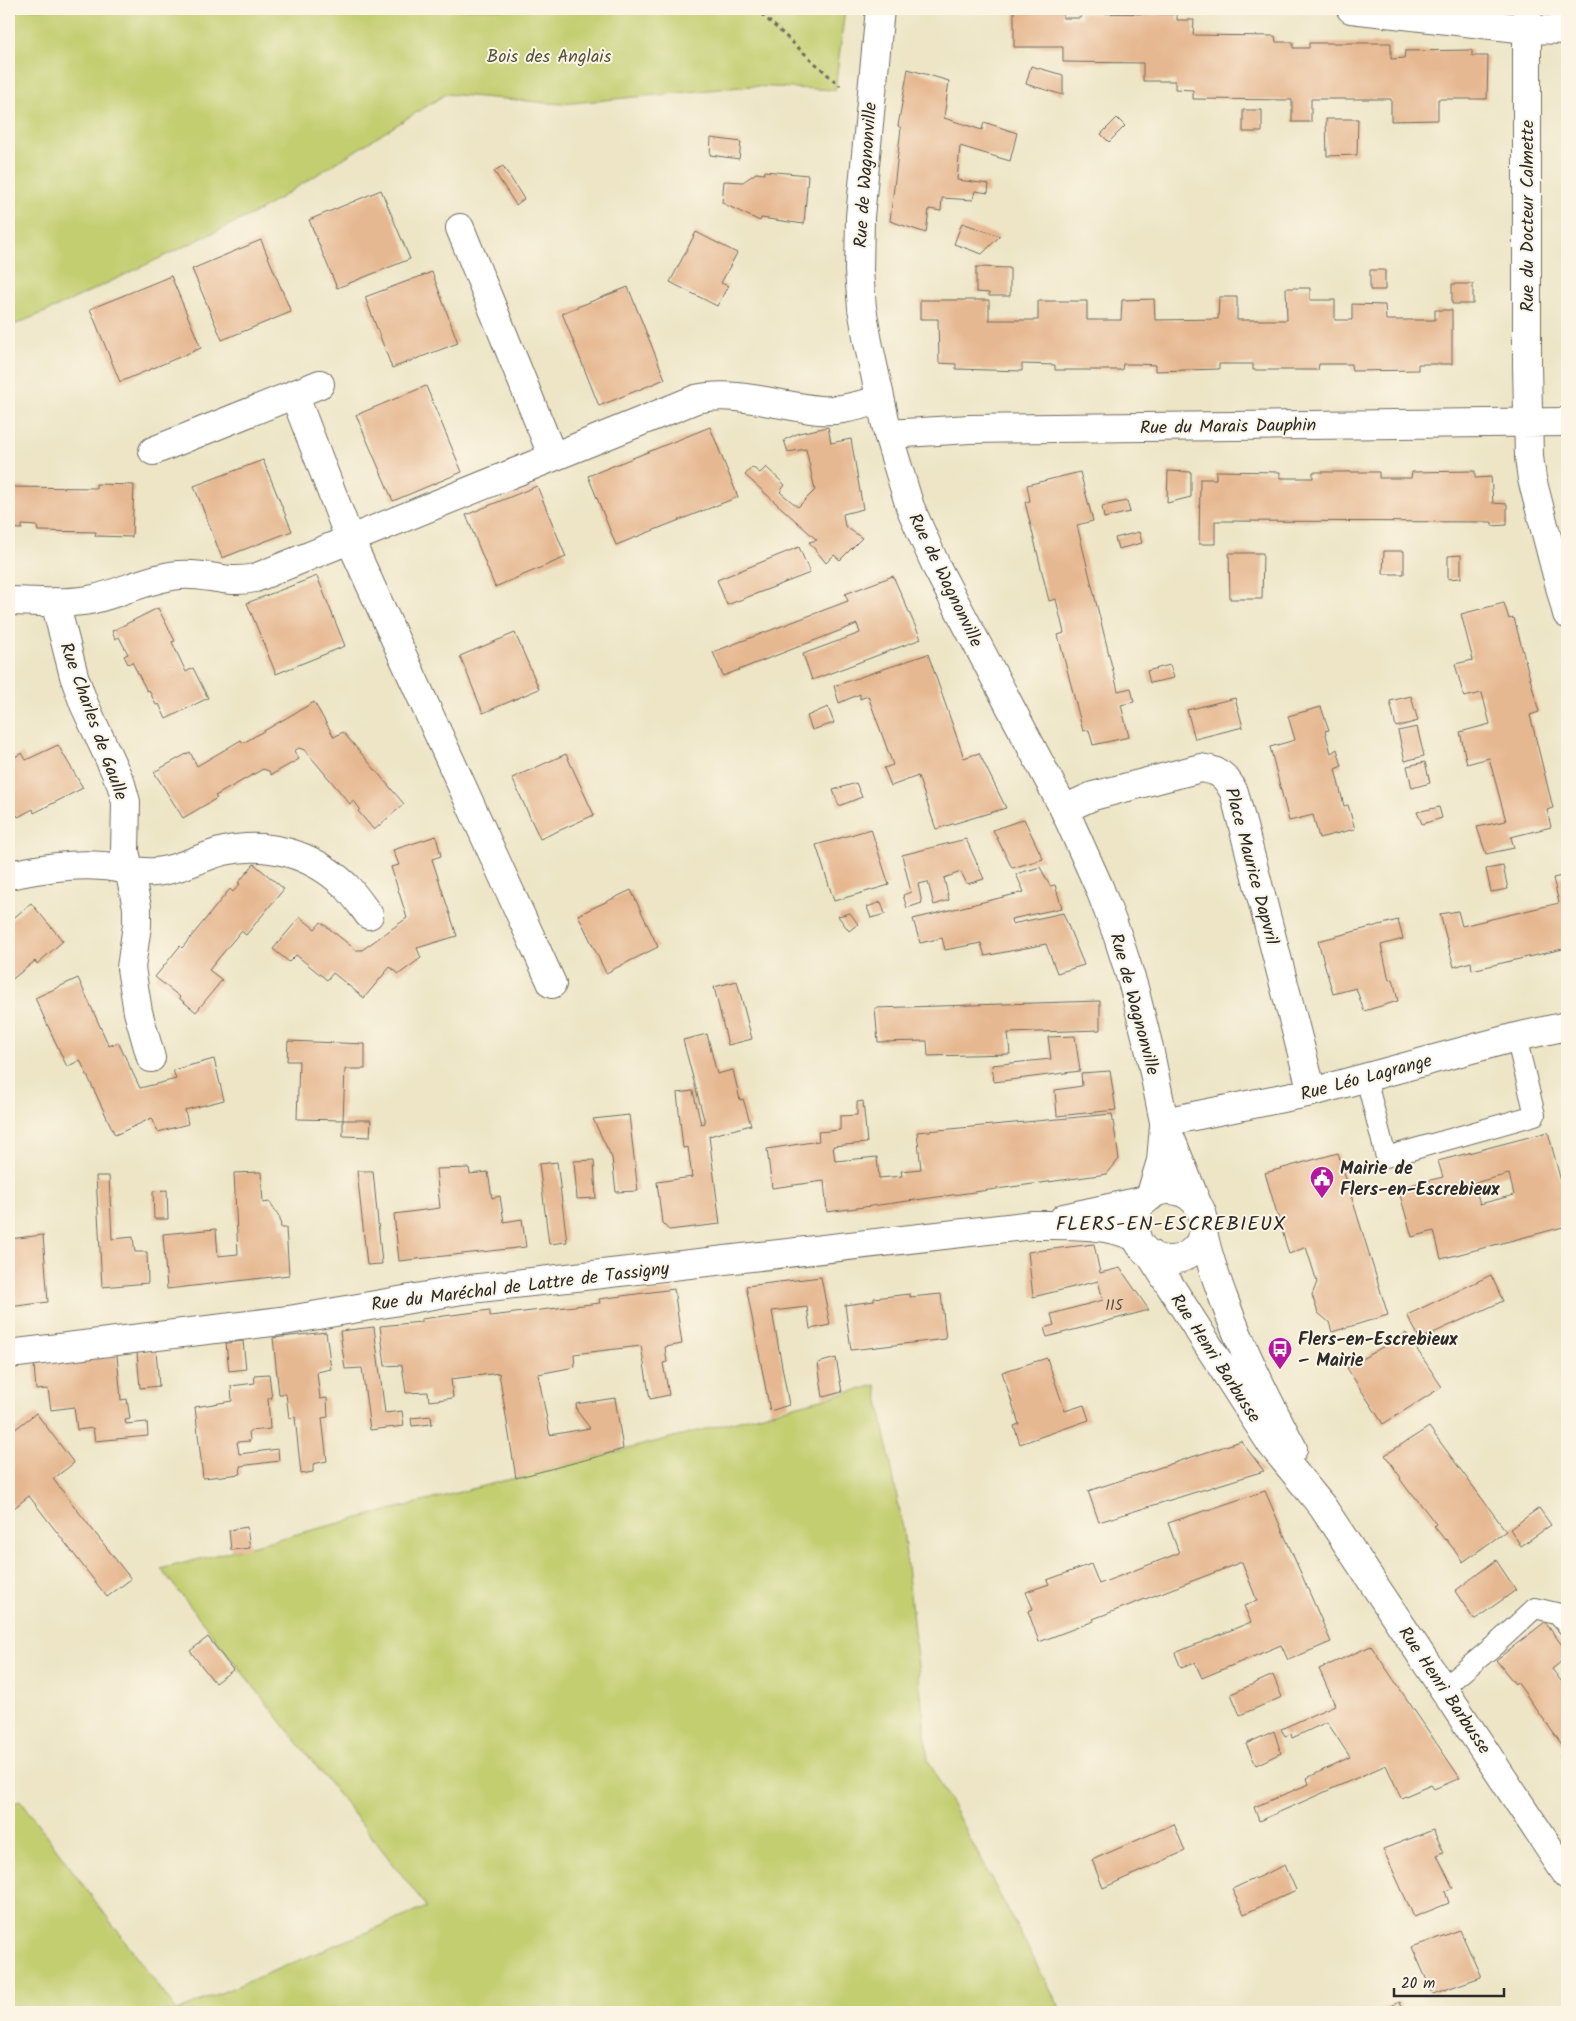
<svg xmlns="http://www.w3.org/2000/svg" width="1576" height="2021" font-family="Kalam,sans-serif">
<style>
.green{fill:#c2ce70;stroke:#767c4e}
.building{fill:#e6b891;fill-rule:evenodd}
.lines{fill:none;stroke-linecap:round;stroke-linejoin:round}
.service-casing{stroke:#6f6c61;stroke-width:22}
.minor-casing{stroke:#6f6c61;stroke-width:30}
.tertiary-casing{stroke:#6f6c61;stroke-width:30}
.path{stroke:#6f6c61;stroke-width:3;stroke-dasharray:4 4;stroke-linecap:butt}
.service{stroke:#fff;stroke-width:20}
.minor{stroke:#fff;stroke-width:28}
.tertiary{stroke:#fff;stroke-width:28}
.labels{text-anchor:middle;stroke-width:4;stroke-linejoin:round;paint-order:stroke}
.number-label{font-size:15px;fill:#5a4e44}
.park-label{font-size:18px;fill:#51543c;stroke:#fcf5e5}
.street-label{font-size:18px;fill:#2b2b2b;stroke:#fcf5e5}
.poi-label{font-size:18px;font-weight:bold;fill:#2b2b2b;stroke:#fcf5e5;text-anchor:start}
.quarter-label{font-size:20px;letter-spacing:1px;fill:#2b2b2b;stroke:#fcf5e5}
</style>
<rect width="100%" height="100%" fill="#fcf5e5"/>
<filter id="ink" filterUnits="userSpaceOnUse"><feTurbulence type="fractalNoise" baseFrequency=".02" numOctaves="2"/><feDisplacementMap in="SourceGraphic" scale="10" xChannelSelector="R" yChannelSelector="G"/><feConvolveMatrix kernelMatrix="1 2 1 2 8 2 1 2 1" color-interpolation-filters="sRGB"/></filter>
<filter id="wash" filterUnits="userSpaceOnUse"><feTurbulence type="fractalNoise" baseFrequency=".0096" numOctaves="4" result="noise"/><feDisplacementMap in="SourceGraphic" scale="20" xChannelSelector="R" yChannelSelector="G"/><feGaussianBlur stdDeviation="1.12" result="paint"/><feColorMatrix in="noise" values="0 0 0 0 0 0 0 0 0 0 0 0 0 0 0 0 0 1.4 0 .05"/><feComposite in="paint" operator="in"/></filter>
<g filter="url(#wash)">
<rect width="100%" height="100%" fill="#ede5c6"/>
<path class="green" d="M9 9H845L835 90 751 86 562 104 446 94 259 211 57 307 9 327Z
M876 1385 903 1529 928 1760 1062 2012H9V1806L20 1800 177 2011 427 1907 161 1569Z"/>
<g id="blocks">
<path class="building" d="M1014 9H1063V18H1081V13L1177 14V20H1194L1193 35 1275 36 1276 42H1293V48H1309V43H1391V59L1404 58 1405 51 1472 50V56H1488L1487 99H1438V120L1391 121V99H1311V122H1292V100L1193 99V90L1175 89V81H1143V63L1063 62V47H1014Z
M1031 66 1063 75V95L1026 84Z
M908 69 949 81 944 118 982 130 984 122 1017 133 1010 161 960 146 957 180 989 184 988 193 975 191 973 200 942 198 941 211 929 209 926 233 890 221 901 128 898 126Z
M1243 110H1262V132H1243Z
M1117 118 1125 126 1109 142 1101 134Z
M1326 119H1358L1357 155 1327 156Z
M711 138 741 142 739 159 710 155Z
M503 166 524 199 516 205 494 171Z
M765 171 808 175 804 224 761 218 760 221 722 203 724 181 743 182 756 173 764 174Z
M381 190 410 259 337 288 309 220Z
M962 223 1000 236 982 254 954 244Z
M696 232 737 253 721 283 728 286 717 306 670 282Z
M261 240 291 312 222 340 192 269Z
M976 267 1010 268V296H989V293L976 292Z
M1370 270H1385V290H1370Z
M432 272 458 343 392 368 365 297Z
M171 276 201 348 120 382 90 309Z
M1452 284H1473V304H1452Z
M628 287 665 379 599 406 562 313Z
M1286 288H1310V300H1335V320H1352V304L1385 305 1386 320H1435V310H1452V364H1418V370L1352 371 1351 364H1319L1318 370H1253V364H1219V369L1155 371V365L1138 364H1123L1122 370H1055V365L1022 364V371L956 369V364L939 363 938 319H920V300H989V320H1038V301H1087V320H1121L1122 300 1154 299 1155 320 1218 319 1219 297H1237V320H1287Z
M426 386 462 472 393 501 356 415Z
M710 427 738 497 616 545 588 476Z
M828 427 831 443 851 439 863 509 843 514 845 526 862 538 840 560 834 555 826 563 809 542 817 540 745 475 752 467 760 473 766 467 785 485 780 492 798 507 815 490 806 449 788 452 784 440 799 433Z
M263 460 292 531 222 558 194 486Z
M1168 471 1191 472V497L1167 503Z
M1216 471 1280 472V478H1313V472H1379V478H1411L1412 472 1475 471V478L1491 477 1493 503 1507 504V525L1492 526V522L1215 521V544H1199L1200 479H1216Z
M1080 472 1093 521 1077 525 1118 691 1131 688 1134 702 1121 705 1129 737 1093 745 1089 730 1083 731 1058 635 1064 633 1056 599 1049 601 1025 502 1030 501 1027 485Z
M96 484 134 485 132 537 95 536 96 532 38 531 37 526 22 525V529L9 528V487L96 488Z
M537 486 566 557 495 587 466 515Z
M1127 501 1130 512 1104 518 1102 506Z
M1139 532 1142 543 1118 549 1115 538Z
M799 547 810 573 727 605 717 580Z
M1384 551H1404V574H1383Z
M1229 553H1263L1262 599H1230Z
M1461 555V578L1448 579V556Z
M317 576 345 646 276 674 247 603Z
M893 576 921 639 812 680 803 654 860 633 857 624 723 676 713 652 848 601 845 594Z
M1504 603 1509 619 1514 618 1539 712 1530 715 1553 808 1547 810 1551 827 1511 837 1514 848 1486 854 1477 827 1506 821 1489 758 1467 764 1460 732 1490 724 1482 693 1464 697 1455 664 1473 660 1461 614Z
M158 608 175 641 172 642 186 672 193 668 208 698 166 719 159 704 156 705 149 690 147 691 132 662 128 664 124 656 128 654 119 637 115 639 112 631Z
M515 633 539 689 483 713 460 656Z
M928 654 964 758 979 753 1006 808 936 829 918 776 891 786 884 768 893 765 868 696 860 699V694L839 703 834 686Z
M1170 665 1174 678 1150 683 1147 671Z
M1411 696 1418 721 1396 727 1390 701Z
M1235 698 1243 727 1195 739 1187 710Z
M314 702 334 737 343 732 404 804 374 830 358 811 360 809 354 801 350 804 305 750 299 748 294 751 299 759 271 775 269 771 263 769 215 796 217 798 183 818 154 772 190 752 197 766 241 740 243 743Z
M828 707 834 723 812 730 807 716Z
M1321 707 1329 730 1325 731 1331 753 1337 749 1342 766 1335 769 1344 806 1348 805 1355 829 1319 838 1313 815 1289 821 1270 747 1295 740 1288 716Z
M1417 727 1424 756 1405 761 1398 731Z
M58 745 83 788 34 813 33 809 18 817 17 815 9 819V760L22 753 26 760Z
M566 754 594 815 540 839 512 778Z
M1425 762 1430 783 1412 788 1407 766Z
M856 783 862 797 839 806 833 790Z
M1439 807 1442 818 1422 824 1417 812Z
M1024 819 1043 859 1012 868 993 830Z
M871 829 889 885 834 901 816 845Z
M436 836 441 856 432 859 457 936 417 948 421 958 399 974 390 967 364 998 333 973 327 980 296 955 289 962 273 949 300 917 315 929 321 922 356 950H362L407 918 391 867 399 865 393 850Z
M966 839 984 879 967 884 961 872 944 878 949 900 934 905 928 882 918 884 922 903 907 908 903 895 911 892 902 855Z
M254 864 284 889 246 935 241 931 209 970 222 980 196 1012 179 998 180 997 155 977 180 946 182 948 230 889 233 892 240 884 238 883Z
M1503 866 1508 889 1491 892 1486 869Z
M1040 867 1050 886 1055 885 1062 908 1011 919 1012 924 1063 913 1084 965 1057 973 1046 944 985 956 981 943 945 950 942 938 920 943 913 919 1024 892 1016 874Z
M1567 875V948L1472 970 1471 962 1454 967 1440 914 1458 911 1462 926 1559 903 1553 878Z
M631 890 658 947 606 973 578 915Z
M881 902 885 914 871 918 867 907Z
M31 903 63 941 37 964 35 961 10 981 9 922Z
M850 913 858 924 849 931 838 916Z
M1398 920 1403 939 1381 945 1389 980 1393 979 1398 1001 1364 1011 1356 988 1333 994 1318 941Z
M78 978 109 1046 118 1042 140 1088 176 1079 173 1070 214 1059 224 1100 185 1110 188 1124 158 1132 152 1118 115 1135 80 1060 67 1067 35 998Z
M737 981 752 1039 728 1045 714 987Z
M1100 1001V1030L1008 1033 1010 1054 928 1056 927 1041 878 1042 875 1008Z
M707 1034 717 1074 733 1070 740 1100 743 1099 751 1125 709 1136 720 1224 669 1230 662 1223 657 1182 692 1177 688 1147 683 1148 677 1093 693 1091 701 1124 705 1123 683 1040Z
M1075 1036 1080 1071 994 1082 992 1065 1051 1059 1048 1037Z
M288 1041 365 1044V1069H345L343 1120 297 1119 299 1061H287Z
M1110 1071 1116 1110 1057 1116 1055 1090 1082 1086 1081 1073Z
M863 1101 867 1143 833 1146 835 1161 877 1157 879 1178 902 1176 901 1171 921 1169 917 1132 1112 1114 1119 1159 1107 1174 827 1212 824 1181 772 1188 767 1149 819 1141 818 1132 840 1130V1116L857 1115V1102Z
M629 1115 638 1191 616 1192 612 1158 593 1119Z
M343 1120H371L370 1137 343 1136Z
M1548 1132 1567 1204V1226L1441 1259 1434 1231 1412 1237 1398 1188 1443 1177 1438 1161ZM1509 1174 1514 1195 1480 1204 1474 1183Z
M1338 1153 1388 1315 1332 1332 1329 1322 1318 1313 1312 1295 1317 1282 1306 1247 1289 1254 1265 1173Z
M594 1160 596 1198 577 1199 574 1161Z
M557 1162 567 1242 549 1244 539 1164Z
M469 1168 470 1174 488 1172 492 1198 500 1196 504 1222 522 1219 526 1247 399 1261 394 1214 440 1208 436 1169Z
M357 1171H373L382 1264 367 1265Z
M261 1172 263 1203 270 1202 280 1218 281 1228H286L289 1275 167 1289 163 1234 216 1229 218 1256 238 1254 234 1173Z
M96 1176H109L112 1239 133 1237 135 1252H147L148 1283 102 1287Z
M167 1190 168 1219H154L153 1191Z
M43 1235 48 1302 9 1307V1239Z
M1094 1244 1100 1273 1120 1268 1149 1310 1047 1337 1044 1328 1054 1325 1051 1314 1103 1300 1098 1281 1033 1297 1028 1252Z
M1491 1275 1503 1301 1420 1339 1407 1315Z
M821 1277 830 1325 810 1329 807 1307 772 1311 789 1405 770 1411 746 1286Z
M674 1289 682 1344 665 1347 667 1362 663 1363 669 1395 650 1399 641 1346 574 1354 575 1367 538 1374 550 1435 590 1428 577 1411 576 1404 615 1398 623 1449 600 1456 516 1478 499 1373 451 1379 453 1398 429 1401 428 1392 406 1393 402 1365 385 1366 380 1326 421 1322V1319L490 1310V1316L600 1303 599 1299Z
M910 1294V1297L941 1294 946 1339 851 1350 845 1305 874 1301V1298Z
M374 1327 385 1413 402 1411 404 1426 370 1430 362 1368 345 1369 340 1331Z
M326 1332 331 1369 317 1372 320 1399 327 1398 328 1417 322 1418 327 1461 313 1464V1472L301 1474 295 1417 289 1418 286 1394H279L273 1338Z
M1406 1333 1442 1387 1383 1424 1347 1368Z
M243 1341 246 1369 229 1371 226 1343Z
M156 1350 159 1386 140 1388 137 1353Z
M117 1355 121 1400 127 1399 130 1419 125 1420 126 1424 147 1422 148 1436 95 1441 93 1428 77 1430 74 1407 51 1410 48 1389 36 1390 34 1365Z
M836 1358 842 1392 823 1397 818 1363Z
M1047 1358 1065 1411 1084 1405 1089 1420 1020 1444 1014 1426 1019 1424 1002 1372Z
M269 1374 272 1398H268L270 1429 249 1431 250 1441 237 1442 238 1447 239 1454 278 1449 279 1461 240 1466 241 1474 203 1478 195 1407 232 1401 231 1386 255 1383 254 1375Z
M36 1413 74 1463 53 1479 131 1579 107 1597 29 1496 14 1508 9 1501V1434Z
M431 1416 432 1424 412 1426 411 1418Z
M1429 1427 1506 1531 1463 1562 1446 1539 1445 1540 1434 1526 1436 1524 1412 1493 1411 1494 1400 1479 1401 1478 1385 1455Z
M1241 1441 1264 1471 1099 1522 1088 1491Z
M1265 1491 1331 1642 1288 1660 1281 1645 1202 1678 1195 1663 1181 1668 1175 1653 1251 1622 1244 1606 1257 1601 1242 1562 1093 1619 1094 1621 1039 1642 1028 1611 1033 1609 1026 1592 1049 1584 1047 1580 1091 1564 1099 1584 1179 1553 1168 1523Z
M1539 1508 1551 1525 1521 1546 1510 1529Z
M247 1527 250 1548 231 1550 229 1530Z
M1496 1560 1516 1590 1474 1620 1455 1591Z
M1545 1622 1567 1652V1657L1552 1669 1567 1689V1763L1560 1754 1565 1749 1517 1682 1515 1684 1496 1660Z
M208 1637 233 1670 215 1683 190 1651Z
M1371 1646 1460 1778 1434 1789 1431 1785 1401 1798 1386 1765 1259 1821 1254 1807 1309 1784 1307 1778 1350 1757 1327 1722 1292 1738 1291 1734 1285 1736 1281 1729 1335 1705 1319 1669Z
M1273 1675 1282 1697 1240 1715 1231 1694Z
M1274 1731 1281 1753 1256 1765 1246 1744Z
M1174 1824 1185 1851 1103 1888 1092 1860Z
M1433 1830 1444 1852 1437 1855 1453 1888 1445 1891 1449 1903 1414 1917 1383 1849Z
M1285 1865 1296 1890 1244 1914 1232 1889Z
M1460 1930 1481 1977 1433 1994 1412 1947Z
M1400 2002 1404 2012H1376Z"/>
</g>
</g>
<g filter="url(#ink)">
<use href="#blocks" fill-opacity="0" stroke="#6f6c61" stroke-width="1"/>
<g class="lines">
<defs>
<path id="service" d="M1366 1078 1386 1157 1535 1115 1516 1037
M1443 1688 1495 1645 1535 1608 1556 1613 1567 1625"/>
<path id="minor" d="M1351 9 1527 29 1567 30
M1527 9V366L1529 457 1532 479 1567 614
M460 228 553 457
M294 394 350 540 552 984
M888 434 970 429 1567 422
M153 451 320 384
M9 601C36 601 66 605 94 599 123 592 149 578 179 575 206 572 225 585 255 578L696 399C736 390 778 406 819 410 839 412 860 405 880 400
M55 602 74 676 84 704 121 784 126 802 125 851 137 907V925L131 968 138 1012 151 1058
M1064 809 1093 796 1201 768C1220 771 1225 775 1234 792L1312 1092
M9 875C40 869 71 863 103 866 120 867 138 874 155 872 179 870 200 857 224 851 268 841 312 854 346 886 354 894 362 906 369 915
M1164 1122 1312 1092 1516 1037 1567 1026"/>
<path id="tertiary" d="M880 9 860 217 859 271 862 308 868 342 888 434 910 507 937 568 1064 809 1099 887 1118 937 1134 988 1149 1048 1164 1122 1198 1206
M1134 1225a35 35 0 1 1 70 0a35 35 0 1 1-70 0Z
M1150 1197 1161 1161 1164 1126
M1064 1218 1146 1200
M1203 1231C1207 1254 1215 1275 1223 1297 1242 1350 1267 1399 1293 1449
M1150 1254 1255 1419 1272 1445 1322 1506 1567 1875
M9 1354 289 1320 462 1290 1033 1225C1065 1225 1108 1223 1137 1238"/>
</defs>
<use href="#service" class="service-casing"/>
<use href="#minor" class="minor-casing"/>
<use href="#tertiary" class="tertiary-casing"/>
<path class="path" d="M756 9 840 86"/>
<use href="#service" class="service"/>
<use href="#minor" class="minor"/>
<use href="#tertiary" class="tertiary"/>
</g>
</g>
<defs>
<symbol id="civic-pin" viewBox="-11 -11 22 30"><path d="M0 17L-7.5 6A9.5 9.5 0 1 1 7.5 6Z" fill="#b5179e" stroke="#fcf5e5"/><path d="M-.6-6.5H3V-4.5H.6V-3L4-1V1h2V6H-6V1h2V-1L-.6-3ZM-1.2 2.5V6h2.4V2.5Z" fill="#fff"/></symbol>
<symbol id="bus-pin" viewBox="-11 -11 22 30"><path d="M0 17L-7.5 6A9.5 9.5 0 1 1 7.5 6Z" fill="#b5179e" stroke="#fcf5e5"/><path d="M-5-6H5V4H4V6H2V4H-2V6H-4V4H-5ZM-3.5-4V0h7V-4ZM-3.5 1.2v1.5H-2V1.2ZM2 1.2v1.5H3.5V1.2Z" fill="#fff"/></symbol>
</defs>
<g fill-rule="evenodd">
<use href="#civic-pin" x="1308" y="1164" width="28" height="38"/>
<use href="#bus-pin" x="1266" y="1335" width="28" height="38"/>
</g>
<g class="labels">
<g class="number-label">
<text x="1114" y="1310">115</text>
</g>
<g class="park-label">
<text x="549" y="62">Bois des Anglais</text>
</g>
<g class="street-label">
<text transform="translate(865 175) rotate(-86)" y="6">Rue de Wagnonville</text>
<text transform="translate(1527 216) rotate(-90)" y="6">Rue du Docteur Calmette</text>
<text transform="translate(1228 426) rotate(-1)" y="6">Rue du Marais Dauphin</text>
<text transform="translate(946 580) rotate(64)" y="6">Rue de Wagnonville</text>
<text transform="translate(94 721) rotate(70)" y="6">Rue Charles de Gaulle</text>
<text transform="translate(1252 866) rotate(75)" y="6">Place Maurice Dapvril</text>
<text transform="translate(1135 1004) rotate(75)" y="6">Rue de Wagnonville</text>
<text transform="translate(1366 1077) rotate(-15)" y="6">Rue Léo Lagrange</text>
<text transform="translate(520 1286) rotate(-7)" y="6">Rue du Maréchal de Lattre de Tassigny</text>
<text transform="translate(1216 1358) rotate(57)" y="6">Rue Henri Barbusse</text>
<text transform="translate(1445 1690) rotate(56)" y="6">Rue Henri Barbusse</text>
</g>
<g class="poi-label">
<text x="1340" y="1174">Mairie de<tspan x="1340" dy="21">Flers-en-Escrebieux</tspan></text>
<text x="1298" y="1345">Flers-en-Escrebieux<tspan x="1298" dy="21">– Mairie</tspan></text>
</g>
<g class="quarter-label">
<text x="1171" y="1230">FLERS-EN-ESCREBIEUX</text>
</g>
</g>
<rect width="1576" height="2021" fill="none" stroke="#fcf5e5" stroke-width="30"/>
<path d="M1394 1988v8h110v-8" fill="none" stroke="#2b2b2b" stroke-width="2.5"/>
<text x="1401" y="1988" font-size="15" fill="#2b2b2b" stroke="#fcf5e5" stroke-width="4" paint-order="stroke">20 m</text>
</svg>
